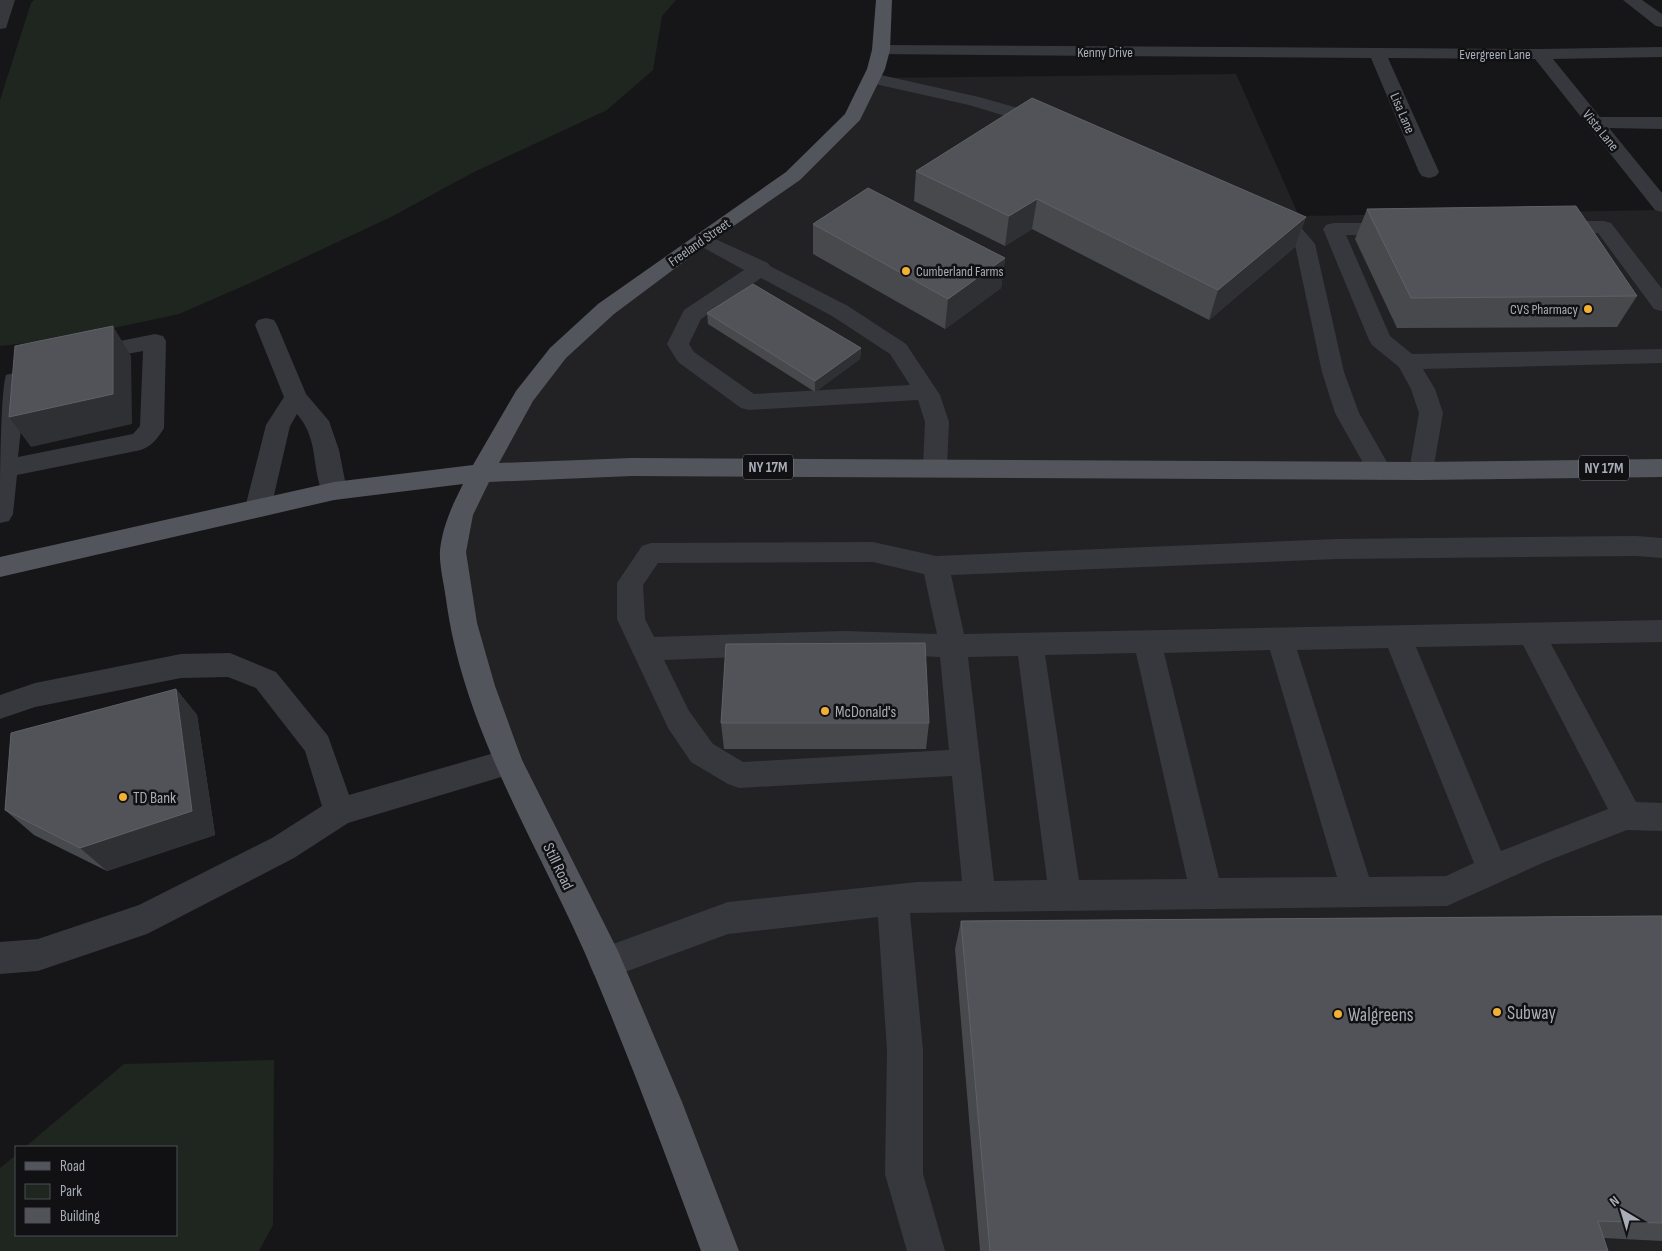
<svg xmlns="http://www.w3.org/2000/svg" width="1662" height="1251" font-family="'Sofia Sans Condensed',sans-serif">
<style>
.built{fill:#222225}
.green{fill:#1e261f}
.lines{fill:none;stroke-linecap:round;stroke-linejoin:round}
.minor{fill:#37383d;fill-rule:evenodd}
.major{fill:#53555c;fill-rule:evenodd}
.wall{fill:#47494d}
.shaded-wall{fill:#2f3033}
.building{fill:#525359;stroke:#5f6168}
.poi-dot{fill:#f2b134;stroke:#111113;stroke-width:2}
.labels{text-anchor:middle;stroke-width:5;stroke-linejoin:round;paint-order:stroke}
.far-street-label{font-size:14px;fill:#a8adb8;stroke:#111113}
.far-poi-label{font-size:14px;fill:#a8adb8;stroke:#111113;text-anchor:start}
.shield{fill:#111113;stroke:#7b7e86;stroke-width:1}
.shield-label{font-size:15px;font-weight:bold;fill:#a8adb8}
.poi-label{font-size:16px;fill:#a8adb8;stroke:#111113;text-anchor:start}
.street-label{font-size:16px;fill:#a8adb8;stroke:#111113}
.near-poi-label{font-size:19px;fill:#a8adb8;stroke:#111113;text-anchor:start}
</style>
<rect width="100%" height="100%" fill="#161618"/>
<path class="built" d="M1236 74 1299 216 1662 210V1251H719L481 686 460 515 558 353 815 157 872 78Z"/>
<path class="green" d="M34 0H676L662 16 653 70 607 110 472 173 393 216 248 284 179 314 63 339 0 346V100L31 3Z
M274 1060 273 1225 259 1251H0V1168L16 1155V1235H176V1147H25L124 1064Z"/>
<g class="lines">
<path class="minor" d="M0 0H15L6 28 0 29Z
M1623 0H1642L1662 14V27L1656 26Z
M881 45 1540 49 1662 47V57L1553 59 1600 117H1662V129L1609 128 1662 193V212L1655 210 1535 59 1388 58 1439 172 1436 176 1429 178 1422 176 1419 172 1371 58 875 54 872 50 875 46Z
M872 73 979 97 1053 118 1055 122 1053 126 1046 128 969 105 866 82 863 78 866 74Z
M1267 211 1298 224 1315 244 1344 372 1359 413 1392 471 1389 477 1380 480 1371 477 1335 413 1322 372 1295 245 1284 232 1260 221 1257 217 1260 213Z
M1552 221H1604L1611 223 1662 289V311L1654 309 1598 233H1552L1545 231 1542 227 1545 223Z
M1333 223H1396L1403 225 1406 229 1403 233 1396 235H1346L1390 336 1412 354 1662 349V363L1423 369 1435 389 1443 413 1433 471 1430 477 1421 480 1412 477 1409 471 1419 413 1411 389 1399 367 1372 345 1369 340 1323 229 1326 225Z
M702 233 768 263 770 266 848 306 906 344 940 395 949 422 947 467 944 473 935 476 926 473 923 467 925 422 918 400 749 410 741 408 678 362 667 344 684 310 744 270 695 243 692 239 695 235ZM761 278 832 316 890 354 910 385 754 394 694 352 689 344 701 319Z
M266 318 274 320 277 325 306 394 329 421 339 450 347 491 343 497 334 500 325 497C310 471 321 442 297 414L290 426 271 508 267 515 258 517 249 515 245 508 266 425 284 397 255 325 258 320Z
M155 334 163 336 166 341 164 428C158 438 152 446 141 450L17 475 13 514 9 521 0 523C0 496 0 394 6 375L14 373 22 375 26 381 18 457 133 434 140 426 143 351 90 361 82 359 79 354 82 349 90 347Z
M1636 536 1662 538V558L1636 556 1337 559 951 575 964 634 1662 620V642L1551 644 1636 802 1662 803V831L1627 830 1547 861 1447 906 910 913 923 1050V1174L945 1251H907L885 1174 887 1050 878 917 728 934 606 979 594 975 589 963 594 951 728 902 917 882 962 881 952 776 739 788 728 784 691 762 668 728 617 619V583L642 546 651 543 873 542 936 556 1337 539ZM873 562 924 574 937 634 844 631 654 637 645 619 643 585 658 563ZM1523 645 1608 809 1501 851 1416 647ZM1388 648 1474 863 1446 876 1369 877 1297 650ZM1270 650 1337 877 1219 878 1164 653ZM844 653 940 657 949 750 743 762 713 744 689 711 664 660ZM1136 653 1187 879 1079 880 1045 655ZM1018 656 1047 880 994 881 968 657Z
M230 653 276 672 328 736 349 795 508 749 519 753 523 762 519 771 508 775 348 823 294 858 147 934 38 971 0 974V942L38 939 139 905 272 838 322 806 305 751 256 688 228 677 181 678 35 707 0 719V695L35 683 181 654Z"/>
<path class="major" d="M876 0H892L890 50 885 69 860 120 800 180 709 243 614 314 566 358 533 401 499 463 632 458 1421 462 1662 459V477L1421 480 632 476 489 482 473 515 466 552 477 623 495 686 522 760 618 951 682 1102 739 1251H701C667 1158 632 1065 594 974 542 850 464 734 446 599 444 584 439 565 440 550 443 525 452 506 463 484L334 500 0 577V557L334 482 473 465 516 391 550 348 598 304 786 172 845 114 867 69 872 50Z"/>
</g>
<path class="wall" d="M916 171 1306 217 1295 247 1209 320 1032 229 1005 246 914 201Z
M1367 209 1637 296 1617 327 1397 328 1355 239Z
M813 224 1005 258 1001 288 945 329 813 254Z
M707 313 861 348 860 359 815 392 708 324Z
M176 689 197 715 215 835 107 871 34 835 5 810Z
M721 723H929L926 749H724Z
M1662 916V1241L1604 1238 1608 1251H980L955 949 961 921Z"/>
<path class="shaded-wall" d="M1037 199 1032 229 1005 246 1009 216Z
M1306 217 1295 247 1209 320 1218 290Z
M1005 258 1001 288 945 329 948 299Z
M113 326 131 356 132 424 31 447 9 417Z
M861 348 860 359 815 392V381Z
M176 689 197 715 215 835 107 871 80 848Z"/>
<path class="building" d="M1032 98 1306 217 1218 290 1037 199 1009 216 916 171Z
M868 188 1005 258 948 299 813 224Z
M1576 206 1637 296 1411 298 1367 209Z
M753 284 861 348 815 381 707 313Z
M113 326V394L9 417 15 346Z
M925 643 929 723H721L726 644Z
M176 689 192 811 80 848 5 810 11 733Z
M1662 916V1223L1598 1221 1608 1251H990L961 921Z"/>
<g class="poi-dot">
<circle cx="906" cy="271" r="5"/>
<circle cx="1588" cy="309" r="5"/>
<circle cx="825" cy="711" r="5"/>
<circle cx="123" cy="797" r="5"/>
<circle cx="1497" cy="1012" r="5"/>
<circle cx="1338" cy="1014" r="5"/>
</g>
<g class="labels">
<g class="far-street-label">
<text x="1105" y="57">Kenny Drive</text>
<text x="1495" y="59">Evergreen Lane</text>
<text transform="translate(1403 113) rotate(67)" y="5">Lisa Lane</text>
<text transform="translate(1601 130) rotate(51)" y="5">Vista Lane</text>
<text transform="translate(699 242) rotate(-35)" y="5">Freeland Street</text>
</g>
<g class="far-poi-label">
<text x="916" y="276">Cumberland Farms</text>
<text x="1578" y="314" text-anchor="end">CVS Pharmacy</text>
</g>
<g class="shield">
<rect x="743" y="454.5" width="50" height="25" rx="4"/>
<rect x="1579" y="455.5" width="50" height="25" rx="4"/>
</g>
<g class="shield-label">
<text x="768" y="472">NY 17M</text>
<text x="1604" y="473">NY 17M</text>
</g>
<g class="poi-label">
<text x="835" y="717">McDonald's</text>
<text x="133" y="803">TD Bank</text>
</g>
<g class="street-label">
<text transform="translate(559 866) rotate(64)" y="6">Still Road</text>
</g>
<g class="near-poi-label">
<text x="1507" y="1019">Subway</text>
<text x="1348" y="1021">Walgreens</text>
</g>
</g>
<rect x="15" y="1146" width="162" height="90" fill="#111113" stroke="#4d4f55"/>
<rect x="25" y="1162" width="25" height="8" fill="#53555c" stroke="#4d4f55"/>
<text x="60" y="1171" font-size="15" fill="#a8adb8">Road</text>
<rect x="25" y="1184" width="25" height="15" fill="#1e261f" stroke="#4d4f55"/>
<text x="60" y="1196" font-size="15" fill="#a8adb8">Park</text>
<rect x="25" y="1208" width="25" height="15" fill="#525359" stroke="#4d4f55"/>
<text x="60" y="1221" font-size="15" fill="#a8adb8">Building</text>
<g transform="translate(1622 1211) rotate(322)" stroke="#111113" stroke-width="4" paint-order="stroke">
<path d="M0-4L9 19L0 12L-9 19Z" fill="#a8adb8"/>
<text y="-8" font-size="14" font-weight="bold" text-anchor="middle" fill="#a8adb8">N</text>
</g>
</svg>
